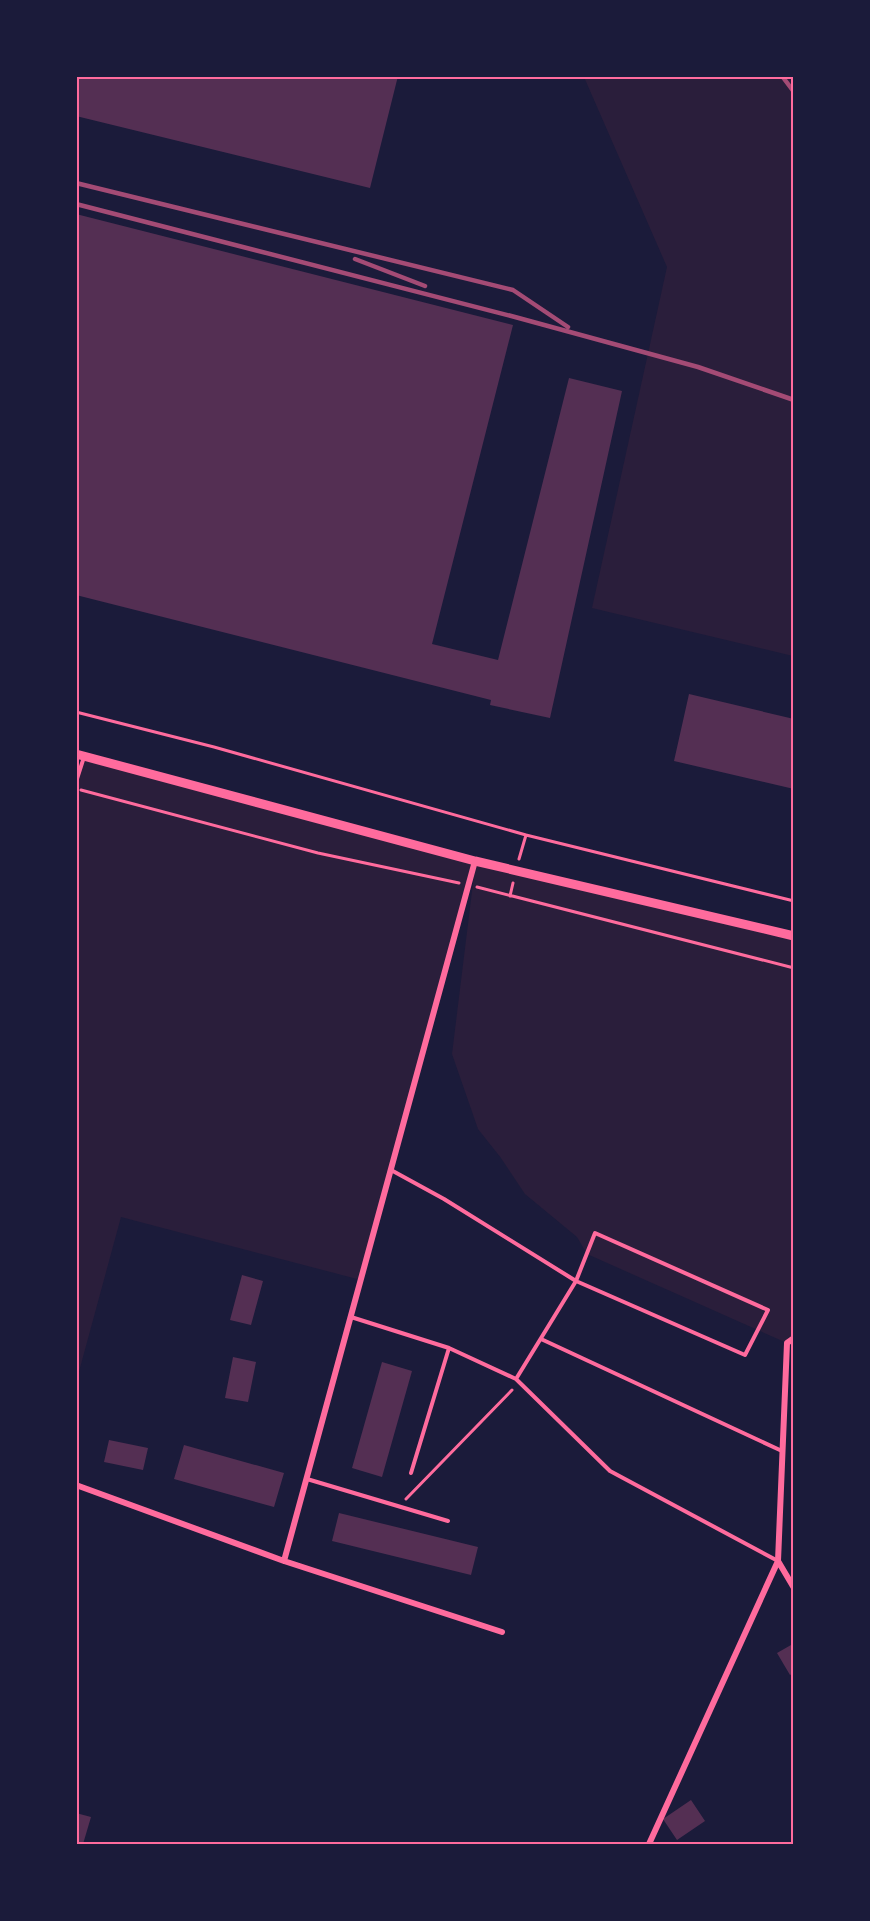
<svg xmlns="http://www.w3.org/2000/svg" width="870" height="1921" font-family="'Open Sans',sans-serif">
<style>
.green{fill:#2a1e3b}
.building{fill:#542f53}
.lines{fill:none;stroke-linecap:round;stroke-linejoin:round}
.path{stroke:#ff6b9d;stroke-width:3}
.service{stroke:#ff6b9d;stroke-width:4}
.minor{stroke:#ff6b9d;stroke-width:6}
.secondary{stroke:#ff6b9d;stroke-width:9}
.rail{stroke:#a44b75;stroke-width:4.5}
.neatline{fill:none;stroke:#ff6b9d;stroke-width:2}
</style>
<rect width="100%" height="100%" fill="#1b1b3a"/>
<path class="green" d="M584 77H793V656L592 608 667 267Z
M85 757 475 861 793 936 794 1338 787 1343 587 1254 577 1237 525 1194 501 1158 478 1129 452 1054 475 867 361 1280 121 1217 77 1379 76 782Z"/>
<path class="building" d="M76 76H398L370 188 76 116Z
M76 214 513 325 432 644 498 660 569 378 622 391 550 718 490 705 491 700 76 595Z
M689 694 794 719V789L674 761Z
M242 1275 263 1281 251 1325 230 1320Z
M233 1357 256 1362 248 1402 225 1398Z
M382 1362 412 1371 382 1477 352 1468Z
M109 1440 148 1448 143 1470 104 1462Z
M184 1445 284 1473 274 1507 174 1479Z
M339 1513 478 1547 471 1575 332 1541Z
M791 1645 794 1649V1673L790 1675 777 1653Z
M691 1800 705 1821 677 1840 663 1819Z
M76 1813 91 1817 83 1844H76Z"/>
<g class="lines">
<path class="path" d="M76 712 214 747 526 835 794 901
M81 790 318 853 459 883
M519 859 526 835
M477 887 794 968
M510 896 513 883
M406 1499 512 1390"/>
<path class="service" d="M76 782 84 757
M391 1170 444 1199 576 1281 745 1355 768 1310 595 1233 576 1281 516 1379 449 1348
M351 1317 449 1348 411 1473
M541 1339 782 1451
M516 1379 610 1471 778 1561
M307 1479 448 1521"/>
<path class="minor" d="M76 1485 284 1561 502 1632
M284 1561 475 861
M778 1561 794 1588
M649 1844 778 1561 787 1343 794 1338"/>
<path class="secondary" d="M76 754 475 861 794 936"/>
<path class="rail" d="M782 76 794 92
M76 183 513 290 568 327
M76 204 515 317 698 367 794 400
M355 259 425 286"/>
</g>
<rect width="870" height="1921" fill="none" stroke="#1b1b3a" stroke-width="156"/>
<rect x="78" y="78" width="714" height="1765" class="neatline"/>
</svg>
